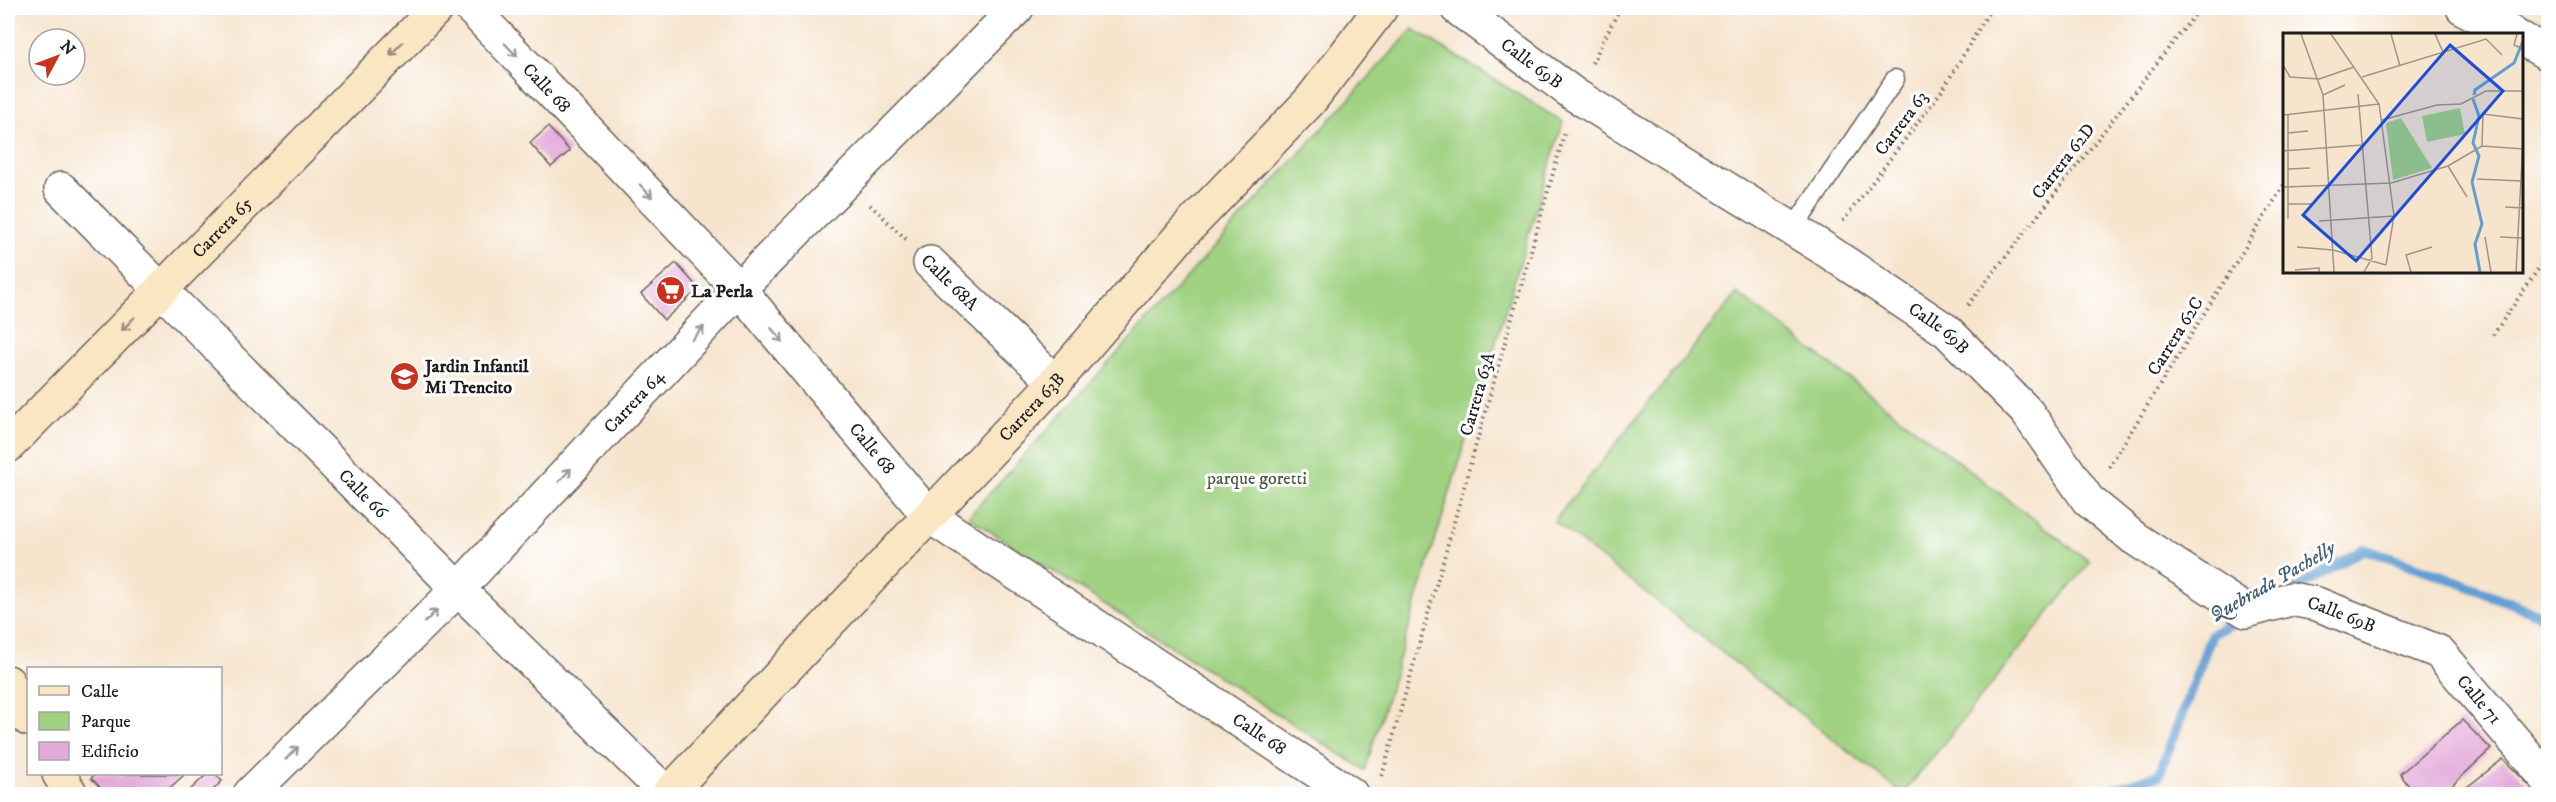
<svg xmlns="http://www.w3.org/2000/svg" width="2556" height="802" font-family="'IM FELL DW Pica',serif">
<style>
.green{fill:#9fd181;stroke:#5e764e;stroke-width:1.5}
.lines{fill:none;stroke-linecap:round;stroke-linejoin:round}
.stream{stroke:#629ed2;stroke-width:10}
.building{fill:#e3a9da}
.lane-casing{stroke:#68625a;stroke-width:21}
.street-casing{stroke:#68625a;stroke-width:36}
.secondary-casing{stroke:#68625a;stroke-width:36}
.path{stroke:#68625a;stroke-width:4;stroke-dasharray:1.5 4.5;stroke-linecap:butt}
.lane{stroke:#fff;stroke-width:18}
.street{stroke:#fff;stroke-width:33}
.secondary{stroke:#fbe6c4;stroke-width:33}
.oneway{stroke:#978b78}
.oneway2{stroke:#999}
.labels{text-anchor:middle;stroke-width:6;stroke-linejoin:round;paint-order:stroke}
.street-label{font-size:18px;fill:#1c1c1c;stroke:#fff}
.poi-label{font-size:18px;font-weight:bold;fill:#1c1c1c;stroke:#fff;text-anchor:start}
.park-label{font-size:18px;fill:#4a5b3f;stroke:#fff}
.water-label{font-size:20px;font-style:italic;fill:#3f5d77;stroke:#fff}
.inset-river{fill:none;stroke:#629ed2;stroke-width:3}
.inset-road{fill:none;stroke:#9f9486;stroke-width:1.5}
.view{fill:#1d4ed8;fill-opacity:0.15;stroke:#1d4ed8;stroke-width:3}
.inset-edge{fill:none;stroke:#1c1c1c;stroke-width:3}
</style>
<rect width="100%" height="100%" fill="#fff"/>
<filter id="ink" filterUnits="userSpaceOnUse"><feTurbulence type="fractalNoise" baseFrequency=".0167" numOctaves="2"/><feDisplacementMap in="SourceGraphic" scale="12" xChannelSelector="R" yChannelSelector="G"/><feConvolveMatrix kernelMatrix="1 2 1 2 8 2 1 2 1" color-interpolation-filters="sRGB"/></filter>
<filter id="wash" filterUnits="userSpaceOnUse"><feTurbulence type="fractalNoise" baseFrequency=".008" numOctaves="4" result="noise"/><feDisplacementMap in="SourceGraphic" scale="24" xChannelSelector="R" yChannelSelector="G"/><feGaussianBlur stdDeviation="1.35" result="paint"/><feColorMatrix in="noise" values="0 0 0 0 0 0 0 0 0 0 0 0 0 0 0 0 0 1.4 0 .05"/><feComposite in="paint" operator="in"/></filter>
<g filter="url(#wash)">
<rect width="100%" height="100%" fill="#f6e4cd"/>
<path class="green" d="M1413 29 1563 122 1365 770 968 517Z
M1737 293 2090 562 1903 794 1554 521Z"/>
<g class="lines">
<path class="stream" d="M2290 591 2364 549 2443 576 2548 618
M2098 794 2159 775 2212 634 2245 616"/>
</g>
<g id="blocks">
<path class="building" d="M548 127 570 151 551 167 530 143Z
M676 263 699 289 664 320 641 294Z
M2462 720 2491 749 2443 794H2415L2400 774Z
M2503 759 2536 792 2533 794H2458Z
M96 774H185L163 794H107L91 778Z
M207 774H215L222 781 209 794H191L188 792Z"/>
</g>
</g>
<g filter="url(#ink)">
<use href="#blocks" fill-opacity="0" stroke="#68625a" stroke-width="1.5"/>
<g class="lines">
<defs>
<path id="lane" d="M1793 229 1895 79"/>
<g id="street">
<path id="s1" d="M471 8 739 289 929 516 1351 794"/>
<path id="s2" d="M1457 8 1575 95 1823 248 1947 331 2027 412 2088 500 2134 538 2246 611 2291 599 2317 604 2439 652 2548 780"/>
<path d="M2463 8 2513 34"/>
<path d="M2522 39 2548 54"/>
<path id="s3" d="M61 189 458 589 667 794"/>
<path d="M930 263 1055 382"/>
<path id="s4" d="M250 794 458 589 739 289 1017 8"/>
</g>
<g id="secondary">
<path id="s5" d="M8 446 437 8"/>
<path d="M8 682 28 719"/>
<path d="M59 774 71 794"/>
<path id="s6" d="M668 794 1055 382 1183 233 1310 101 1381 8"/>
</g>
</defs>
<use href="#lane" class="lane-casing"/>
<use href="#street" class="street-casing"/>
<use href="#secondary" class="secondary-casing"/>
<path class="path" d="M1592 63 1620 8
M870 205 906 239
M1843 221 1944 88 1991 8
M1968 305 2200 8
M2493 335 2548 255
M2109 467 2284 185
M1382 776 1565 131"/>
<use href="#lane" class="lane"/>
<use href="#street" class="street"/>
<use href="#secondary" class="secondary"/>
</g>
<defs><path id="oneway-shaft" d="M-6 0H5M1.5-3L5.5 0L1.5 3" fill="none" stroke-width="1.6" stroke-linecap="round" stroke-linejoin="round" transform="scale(1.5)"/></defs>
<g class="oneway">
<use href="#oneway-shaft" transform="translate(396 49) rotate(134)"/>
<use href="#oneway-shaft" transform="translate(128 324) rotate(134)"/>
</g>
<g class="oneway2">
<use href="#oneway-shaft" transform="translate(511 50) rotate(46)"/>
<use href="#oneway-shaft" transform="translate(646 191) rotate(46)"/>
<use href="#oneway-shaft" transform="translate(698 333) rotate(-47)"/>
<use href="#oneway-shaft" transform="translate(777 335) rotate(50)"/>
<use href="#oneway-shaft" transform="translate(565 475) rotate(-47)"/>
<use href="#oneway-shaft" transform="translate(431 616) rotate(-45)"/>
<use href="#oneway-shaft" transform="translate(292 753) rotate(-45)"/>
</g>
</g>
<defs>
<symbol id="supermarket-disc" viewBox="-11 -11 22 22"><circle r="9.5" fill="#c8321e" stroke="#fff"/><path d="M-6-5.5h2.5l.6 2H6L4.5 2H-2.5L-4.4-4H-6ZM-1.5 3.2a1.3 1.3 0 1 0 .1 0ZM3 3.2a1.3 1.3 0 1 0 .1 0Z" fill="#fff"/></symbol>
<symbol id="school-disc" viewBox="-11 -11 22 22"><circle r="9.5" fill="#c8321e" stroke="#fff"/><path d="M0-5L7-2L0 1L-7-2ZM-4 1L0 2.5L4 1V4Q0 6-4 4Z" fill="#fff"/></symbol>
</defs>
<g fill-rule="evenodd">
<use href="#supermarket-disc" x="654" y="274" width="33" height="33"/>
<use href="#school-disc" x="388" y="360" width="33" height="33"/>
</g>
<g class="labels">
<g class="street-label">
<text dy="6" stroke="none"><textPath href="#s2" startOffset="93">Calle 69B</textPath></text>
<text dy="6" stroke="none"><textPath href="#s1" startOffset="110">Calle 68</textPath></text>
<text transform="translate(1901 123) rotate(-53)" y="6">Carrera 63</text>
<text transform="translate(2063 161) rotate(-52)" y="6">Carrera 62D</text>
<text dy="6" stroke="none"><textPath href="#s5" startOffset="306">Carrera 65</textPath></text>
<text transform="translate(950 282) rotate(44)" y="6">Calle 68A</text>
<text dy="6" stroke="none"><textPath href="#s2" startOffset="579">Calle 69B</textPath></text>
<text transform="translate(2175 336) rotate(-58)" y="6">Carrera 62C</text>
<text transform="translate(1477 394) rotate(-74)" y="6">Carrera 63A</text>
<text dy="6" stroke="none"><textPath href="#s4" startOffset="549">Carrera 64</textPath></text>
<text dy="6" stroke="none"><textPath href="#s6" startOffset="531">Carrera 63B</textPath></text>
<text dy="6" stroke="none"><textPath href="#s1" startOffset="596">Calle 68</textPath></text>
<text dy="6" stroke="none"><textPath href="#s3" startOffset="429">Calle 66</textPath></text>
<text dy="6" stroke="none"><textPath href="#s2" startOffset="1101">Calle 69B</textPath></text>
<text dy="6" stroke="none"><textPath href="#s2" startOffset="1268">Calle 71</textPath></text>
<text dy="6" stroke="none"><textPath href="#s1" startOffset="1080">Calle 68</textPath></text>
</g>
<g class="poi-label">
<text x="691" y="297">La Perla</text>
<text x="425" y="372">Jardin Infantil<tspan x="425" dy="21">Mi Trencito</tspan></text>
</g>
<g class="park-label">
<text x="1257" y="484">parque goretti</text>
</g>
<g class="water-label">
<text transform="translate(2272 581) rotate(-30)" y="7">Quebrada Pachelly</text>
</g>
</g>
<g transform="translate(2283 33)">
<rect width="240" height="240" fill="#f6e4cd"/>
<path d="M177 75 182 101 144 109 139 83ZM118 85 149 135 110 147 103 90Z" fill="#9fd181"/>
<path class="inset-river" d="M191 62 192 57 231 30 240 8M190 66 196 83 190 110 196 123 189 149 199 191 192 211 197 239"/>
<path class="inset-road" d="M18 1 40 62 51 239M48 1 96 71 111 183 103 232M108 1 117 33M152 1 160 19M234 1 231 12 240 16M0 32 7 44 36 46M79 44 203 6 219 22M36 46 71 34M75 61 89 225 81 239M40 62 62 52M0 82 96 71M5 82V186M99 87 154 72 178 71 203 58H240M5 100 25 98M199 113 200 81 240 86M199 113 240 116M0 118 79 112M165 133 184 164M5 136 27 135M194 146 238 148M0 154 108 150 165 133 199 113M5 171H29M222 174 240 175M36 188 111 183M202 204 208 239M217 204 240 205M14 214 50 217M50 217 103 232M12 237 36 235V239M128 239 123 222 149 214M233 239 240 108"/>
<path class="view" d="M167 12 220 58 73 228 20 182Z"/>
<rect width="240" height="240" class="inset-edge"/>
</g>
<rect width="2556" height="802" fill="none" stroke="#fff" stroke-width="30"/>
<rect x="27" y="667" width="195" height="108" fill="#ffffff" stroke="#a4a4a4" stroke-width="1.5"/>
<rect x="39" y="686" width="30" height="9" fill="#fbe6c4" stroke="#a4a4a4" stroke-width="1.5"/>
<text x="81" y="697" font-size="18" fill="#1c1c1c">Calle</text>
<rect x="39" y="712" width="30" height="18" fill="#9fd181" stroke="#a4a4a4" stroke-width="1.5"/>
<text x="81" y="727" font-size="18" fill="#1c1c1c">Parque</text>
<rect x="39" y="742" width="30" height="18" fill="#e3a9da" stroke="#a4a4a4" stroke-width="1.5"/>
<text x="81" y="757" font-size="18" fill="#1c1c1c">Edificio</text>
<g transform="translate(57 57) rotate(49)"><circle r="28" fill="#ffffff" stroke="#a4a4a4" stroke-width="1.5"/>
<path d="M0-4.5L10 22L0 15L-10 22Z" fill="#c8321e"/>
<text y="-9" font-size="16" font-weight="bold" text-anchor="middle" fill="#1c1c1c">N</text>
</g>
</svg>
